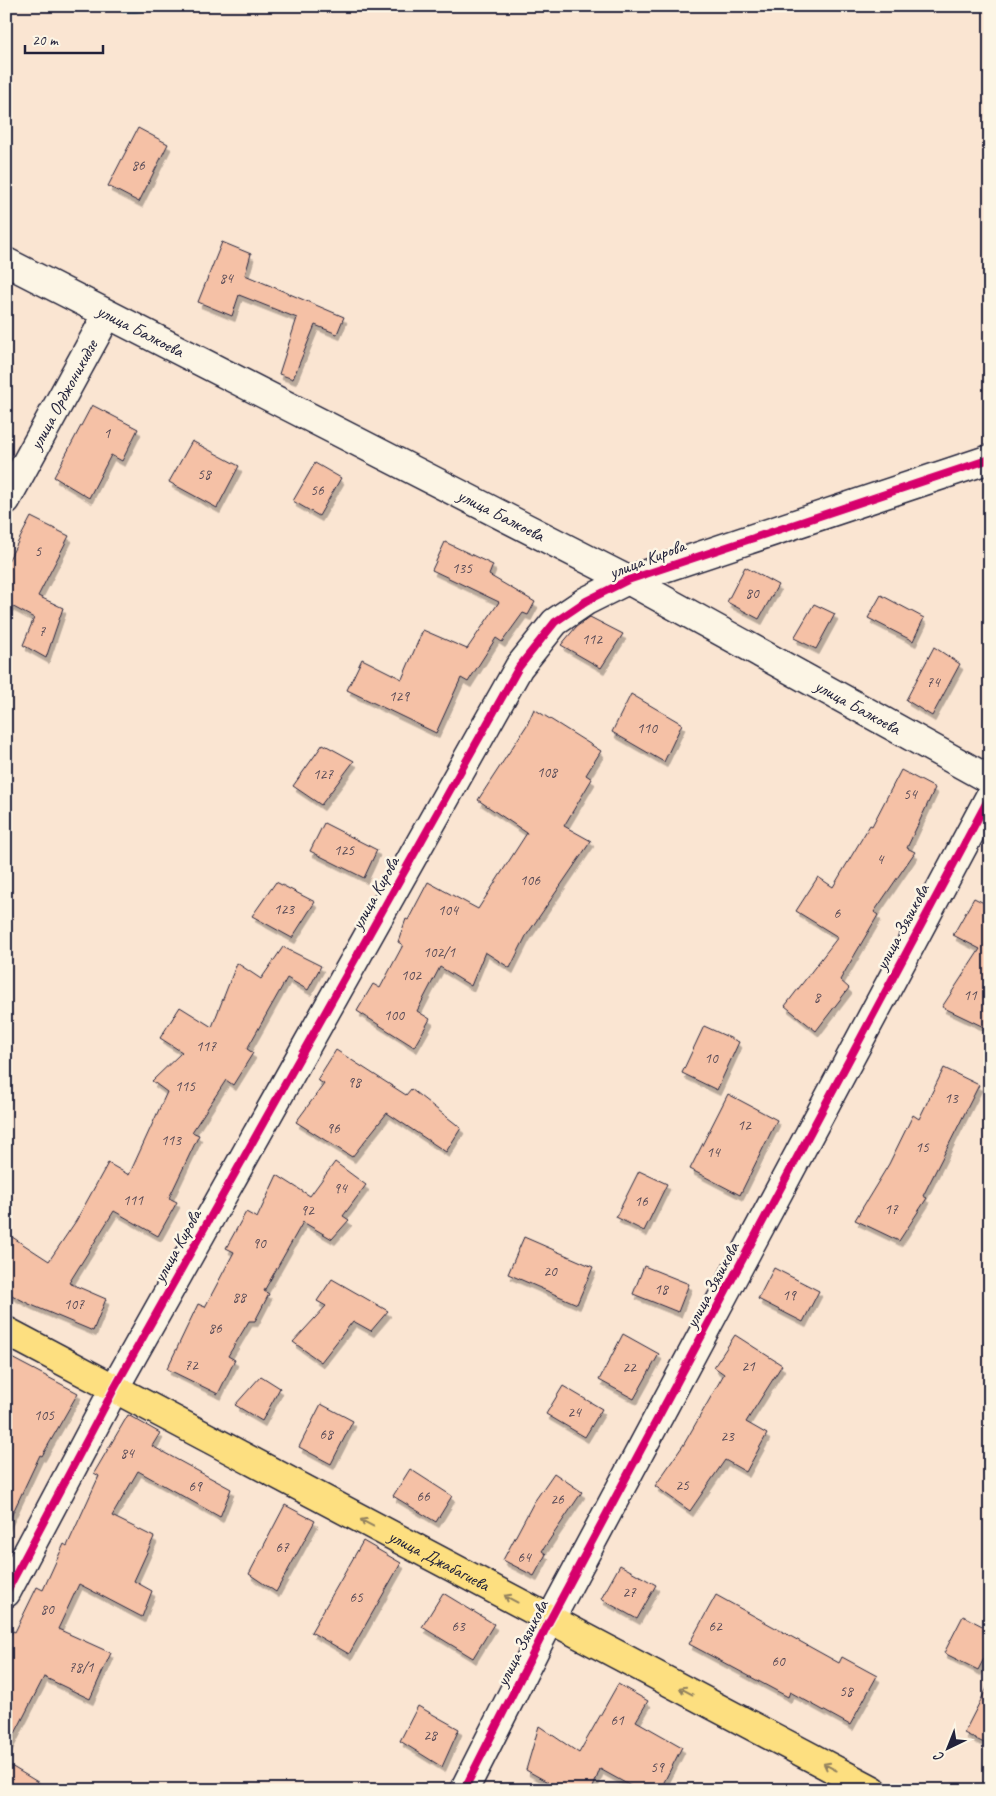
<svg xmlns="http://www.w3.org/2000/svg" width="996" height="1796" font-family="Caveat,sans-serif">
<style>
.water{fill:#83d4db;stroke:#5c8d9b}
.building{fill:#f5c1a6;stroke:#22223b;filter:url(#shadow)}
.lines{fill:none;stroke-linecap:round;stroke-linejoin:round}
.minor-casing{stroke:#22223b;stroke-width:31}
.major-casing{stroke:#22223b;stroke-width:31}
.minor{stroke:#fcf5e5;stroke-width:28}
.major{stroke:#fddf80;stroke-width:28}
.cycleway-casing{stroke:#fcf5e5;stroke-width:11}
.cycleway{stroke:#d6006c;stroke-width:8}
.oneway{stroke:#90805e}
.labels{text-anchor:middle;stroke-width:5;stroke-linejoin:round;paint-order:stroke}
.number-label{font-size:15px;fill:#574a56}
.street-label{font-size:18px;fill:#22223b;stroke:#fcf5e5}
</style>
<defs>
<filter id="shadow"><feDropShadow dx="3" dy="5.5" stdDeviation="0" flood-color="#0004"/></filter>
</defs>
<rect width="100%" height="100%" fill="#fae5d2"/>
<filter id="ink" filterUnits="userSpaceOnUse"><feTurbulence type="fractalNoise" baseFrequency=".02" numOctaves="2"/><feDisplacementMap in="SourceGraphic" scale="10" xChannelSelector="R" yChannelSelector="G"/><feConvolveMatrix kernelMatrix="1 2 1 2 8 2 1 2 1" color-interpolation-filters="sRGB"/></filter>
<g filter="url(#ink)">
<path class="water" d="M101 6H153C141 17 115 12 101 6Z"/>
<path class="building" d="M138 128 168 144 139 202 108 186Z
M222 242 251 254 245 275 344 317 337 334 315 325 293 379 279 374 297 318 239 295 232 316 198 302Z
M92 405 138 429 122 461 111 455 89 498 54 477Z
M192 441 239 466 217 508 169 482Z
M315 463 341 478 319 516 293 501Z
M31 517 69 536 38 596 63 608 46 658 23 645 34 618 6 603V565Z
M445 542 493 565 489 575 535 602 528 615 523 613 502 642 496 638 468 682 461 678 436 733 347 690 362 659 402 679 423 630 467 649 499 602 432 570Z
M745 567 778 585 759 619 727 602Z
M881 595 924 618 913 641 868 618Z
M814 604 835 614 816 649 794 638Z
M590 617 623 634 601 668 561 645 576 627Z
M934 647 960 664 932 716 906 700Z
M631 694 682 724 664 762 612 732Z
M534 709 601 751 586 775 592 779 564 826 591 841 526 936 510 968 485 952 471 986 440 967 417 1011 430 1019 414 1047 357 1011 373 984 380 988 403 945 398 942 406 919 408 920 428 882 478 909 527 833 478 800 527 725Z
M323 744 354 761 321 805 293 786Z
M901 770 935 788 907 848 915 852 874 912 878 915 840 980 849 988 816 1031 785 1006 838 937 796 911 818 877 833 887 870 825 872 826Z
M324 823 377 850 364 878 310 851Z
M276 882 315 902 292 938 252 916Z
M974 898 990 906V1030L942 1007 980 949 953 935Z
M283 947 321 966 308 990 287 978 247 1049 253 1053 233 1085 226 1080 192 1132 199 1135 169 1198 177 1202 158 1236 114 1211 69 1283 106 1299 93 1331 29 1304 6 1292V1233L49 1261 76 1221 108 1163 129 1175 167 1092 152 1081 182 1052 160 1038 180 1007 212 1027 237 963 261 979Z
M704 1026 739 1042 717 1090 682 1073Z
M336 1050 406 1095 411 1089 461 1128 446 1152 387 1113 352 1157 296 1122 324 1084 317 1080Z
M944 1068 979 1085 923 1196 927 1198 899 1241 855 1220 889 1164 913 1115 919 1119Z
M728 1094 777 1120 740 1195 690 1169Z
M335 1162 366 1185 343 1216 349 1220 332 1239 303 1222 264 1291 269 1294 255 1321H249L228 1356 235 1360 218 1394 167 1369 198 1304 205 1307 234 1252 226 1248 246 1212 257 1218 277 1175 310 1196Z
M639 1171 667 1184 644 1231 616 1217Z
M524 1237 593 1267 577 1304 508 1274Z
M644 1266 689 1284 678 1312 633 1294Z
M774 1268 819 1291 803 1322 758 1299Z
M332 1279 388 1311 371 1331 353 1321 321 1362 293 1342 326 1306 317 1301Z
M623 1334 659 1354 634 1399 599 1380Z
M735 1335 782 1365 746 1422 767 1434 746 1472 725 1460 690 1511 655 1486 684 1444 724 1374 714 1367Z
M6 1355 78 1393 42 1456 40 1455 6 1527Z
M261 1376 280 1388 262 1421 235 1405Z
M563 1386 602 1409 585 1437 546 1414Z
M321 1404 353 1421 331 1464 299 1447Z
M128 1415 160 1433 152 1446 231 1489 220 1517 138 1471 112 1516 154 1537 134 1581 152 1591 142 1617 79 1584 58 1629 111 1653 90 1699 44 1677 6 1751V1643L13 1631 15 1632 37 1587 43 1590 64 1544 67 1546 99 1476 94 1473Z
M410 1469 452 1496 436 1522 393 1496Z
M554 1473 582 1492 542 1551 546 1554 534 1576 503 1560 534 1502Z
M285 1505 315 1521 276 1592 249 1574Z
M363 1541 401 1563 349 1654 311 1632Z
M620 1565 656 1585 637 1619 601 1599Z
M443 1593 494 1624 473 1658 422 1627Z
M716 1595 839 1663 842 1657 877 1676 850 1725 790 1692 788 1697 689 1644Z
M963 1616 990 1630V1647L978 1670 944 1653Z
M990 1682V1746L964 1733Z
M618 1684 648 1701 636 1721 682 1747 660 1790H638L600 1769 592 1790H562L526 1770 539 1726 579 1753Z
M418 1706 459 1729 442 1767 400 1741Z
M6 1763 51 1790H6Z"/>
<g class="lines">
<defs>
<g id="minor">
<path id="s1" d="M6 262 628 580 990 780"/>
<path id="s2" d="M6 500 107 315"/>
<path d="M6 1593 114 1389 519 667 555 622 586 601 628 580 990 459"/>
<path d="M464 1790 550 1620 990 796"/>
</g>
<g id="major">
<path id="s3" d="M6 1331 873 1790"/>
</g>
</defs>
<use href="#minor" class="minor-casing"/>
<use href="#major" class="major-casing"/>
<use href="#minor" class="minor"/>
<use href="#major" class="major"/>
<defs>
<path id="cycleway" d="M6 1593 114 1389 519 667 555 622 586 601 628 580 990 459
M464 1790 550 1620 990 796"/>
</defs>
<use href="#cycleway" class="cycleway-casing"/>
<use href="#cycleway" class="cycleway"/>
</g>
<defs><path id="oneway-shaft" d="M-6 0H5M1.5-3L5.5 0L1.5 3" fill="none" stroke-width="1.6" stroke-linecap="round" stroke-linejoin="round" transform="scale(1.25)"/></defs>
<g class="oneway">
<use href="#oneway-shaft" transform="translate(367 1523) rotate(-152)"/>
<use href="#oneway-shaft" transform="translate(511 1599) rotate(-152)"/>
<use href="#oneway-shaft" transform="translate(686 1691) rotate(-152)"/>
<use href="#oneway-shaft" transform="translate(830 1767) rotate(-152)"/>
</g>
</g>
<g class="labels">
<g class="number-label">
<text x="138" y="170">86</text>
<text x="226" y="283">84</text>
<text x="107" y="438">1</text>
<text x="204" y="479">58</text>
<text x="317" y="495">56</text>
<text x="38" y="556">5</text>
<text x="462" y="573">135</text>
<text x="752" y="598">80</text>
<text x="42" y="636">7</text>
<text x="592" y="644">112</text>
<text x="933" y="687">74</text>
<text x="399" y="701">129</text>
<text x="647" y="733">110</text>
<text x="547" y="777">108</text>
<text x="323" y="779">127</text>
<text x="910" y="799">54</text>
<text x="344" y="855">125</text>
<text x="880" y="864">4</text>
<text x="530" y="885">106</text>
<text x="284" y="914">123</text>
<text x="448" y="915">104</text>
<text x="837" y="918">6</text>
<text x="439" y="957">102/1</text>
<text x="411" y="980">102</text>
<text x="970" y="1000">11</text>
<text x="817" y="1002">8</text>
<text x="394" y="1020">100</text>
<text x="206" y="1051">117</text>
<text x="711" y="1063">10</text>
<text x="354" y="1087">98</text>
<text x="185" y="1091">115</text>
<text x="951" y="1103">13</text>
<text x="744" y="1130">12</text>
<text x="333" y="1133">96</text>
<text x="171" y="1145">113</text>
<text x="922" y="1152">15</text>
<text x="713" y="1157">14</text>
<text x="340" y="1193">94</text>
<text x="133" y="1205">111</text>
<text x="641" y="1206">16</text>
<text x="891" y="1214">17</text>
<text x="307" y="1215">92</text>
<text x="259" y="1248">90</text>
<text x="550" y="1276">20</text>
<text x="661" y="1294">18</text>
<text x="789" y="1300">19</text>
<text x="239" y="1302">88</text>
<text x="74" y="1309">107</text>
<text x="215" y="1333">86</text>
<text x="191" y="1370">72</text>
<text x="748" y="1371">21</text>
<text x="629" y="1372">22</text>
<text x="574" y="1417">24</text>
<text x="44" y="1420">105</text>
<text x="326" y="1439">68</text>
<text x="727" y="1441">23</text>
<text x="127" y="1458">84</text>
<text x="682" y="1490">25</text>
<text x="195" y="1491">69</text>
<text x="423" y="1501">66</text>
<text x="557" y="1504">26</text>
<text x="282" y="1552">67</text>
<text x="524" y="1562">64</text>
<text x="629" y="1597">27</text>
<text x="356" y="1602">65</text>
<text x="47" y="1614">80</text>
<text x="458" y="1631">63</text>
<text x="715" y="1631">62</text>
<text x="778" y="1666">60</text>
<text x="81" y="1672">78/1</text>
<text x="846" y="1696">58</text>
<text x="617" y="1725">61</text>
<text x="430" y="1740">28</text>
<text x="657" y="1772">59</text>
</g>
<g class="street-label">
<text dy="6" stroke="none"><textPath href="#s1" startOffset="151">улица Балкоева</textPath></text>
<text dy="6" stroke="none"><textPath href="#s2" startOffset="120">улица Орджоникидзе</textPath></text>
<text dy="6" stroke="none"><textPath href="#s1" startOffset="556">улица Балкоева</textPath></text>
<text transform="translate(647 559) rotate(-21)" y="6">улица Кирова</text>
<text dy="6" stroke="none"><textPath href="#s1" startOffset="961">улица Балкоева</textPath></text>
<text transform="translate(375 893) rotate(-61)" y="6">улица Кирова</text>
<text transform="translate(902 927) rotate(-62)" y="6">улица Зязикова</text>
<text transform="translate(177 1246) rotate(-61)" y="6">улица Кирова</text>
<text transform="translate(712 1285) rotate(-62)" y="6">улица Зязикова</text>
<text dy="6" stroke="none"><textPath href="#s3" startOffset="490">улица Джабагиева</textPath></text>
<text transform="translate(522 1643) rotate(-63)" y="6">улица Зязикова</text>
</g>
</g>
<rect width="996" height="1796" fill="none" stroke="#fcf5e5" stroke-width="25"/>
<rect x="12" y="12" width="971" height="1771" fill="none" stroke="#22223b" stroke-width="2" filter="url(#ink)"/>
<g transform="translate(948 1748) rotate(223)" stroke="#fcf5e5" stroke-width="4" paint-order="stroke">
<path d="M0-4L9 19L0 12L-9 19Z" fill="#22223b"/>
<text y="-8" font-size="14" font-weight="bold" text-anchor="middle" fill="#22223b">С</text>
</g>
<path d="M25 45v8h78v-8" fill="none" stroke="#22223b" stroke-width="2.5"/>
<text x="32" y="45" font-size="15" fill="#22223b" stroke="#fcf5e5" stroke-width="4" paint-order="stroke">20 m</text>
</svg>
